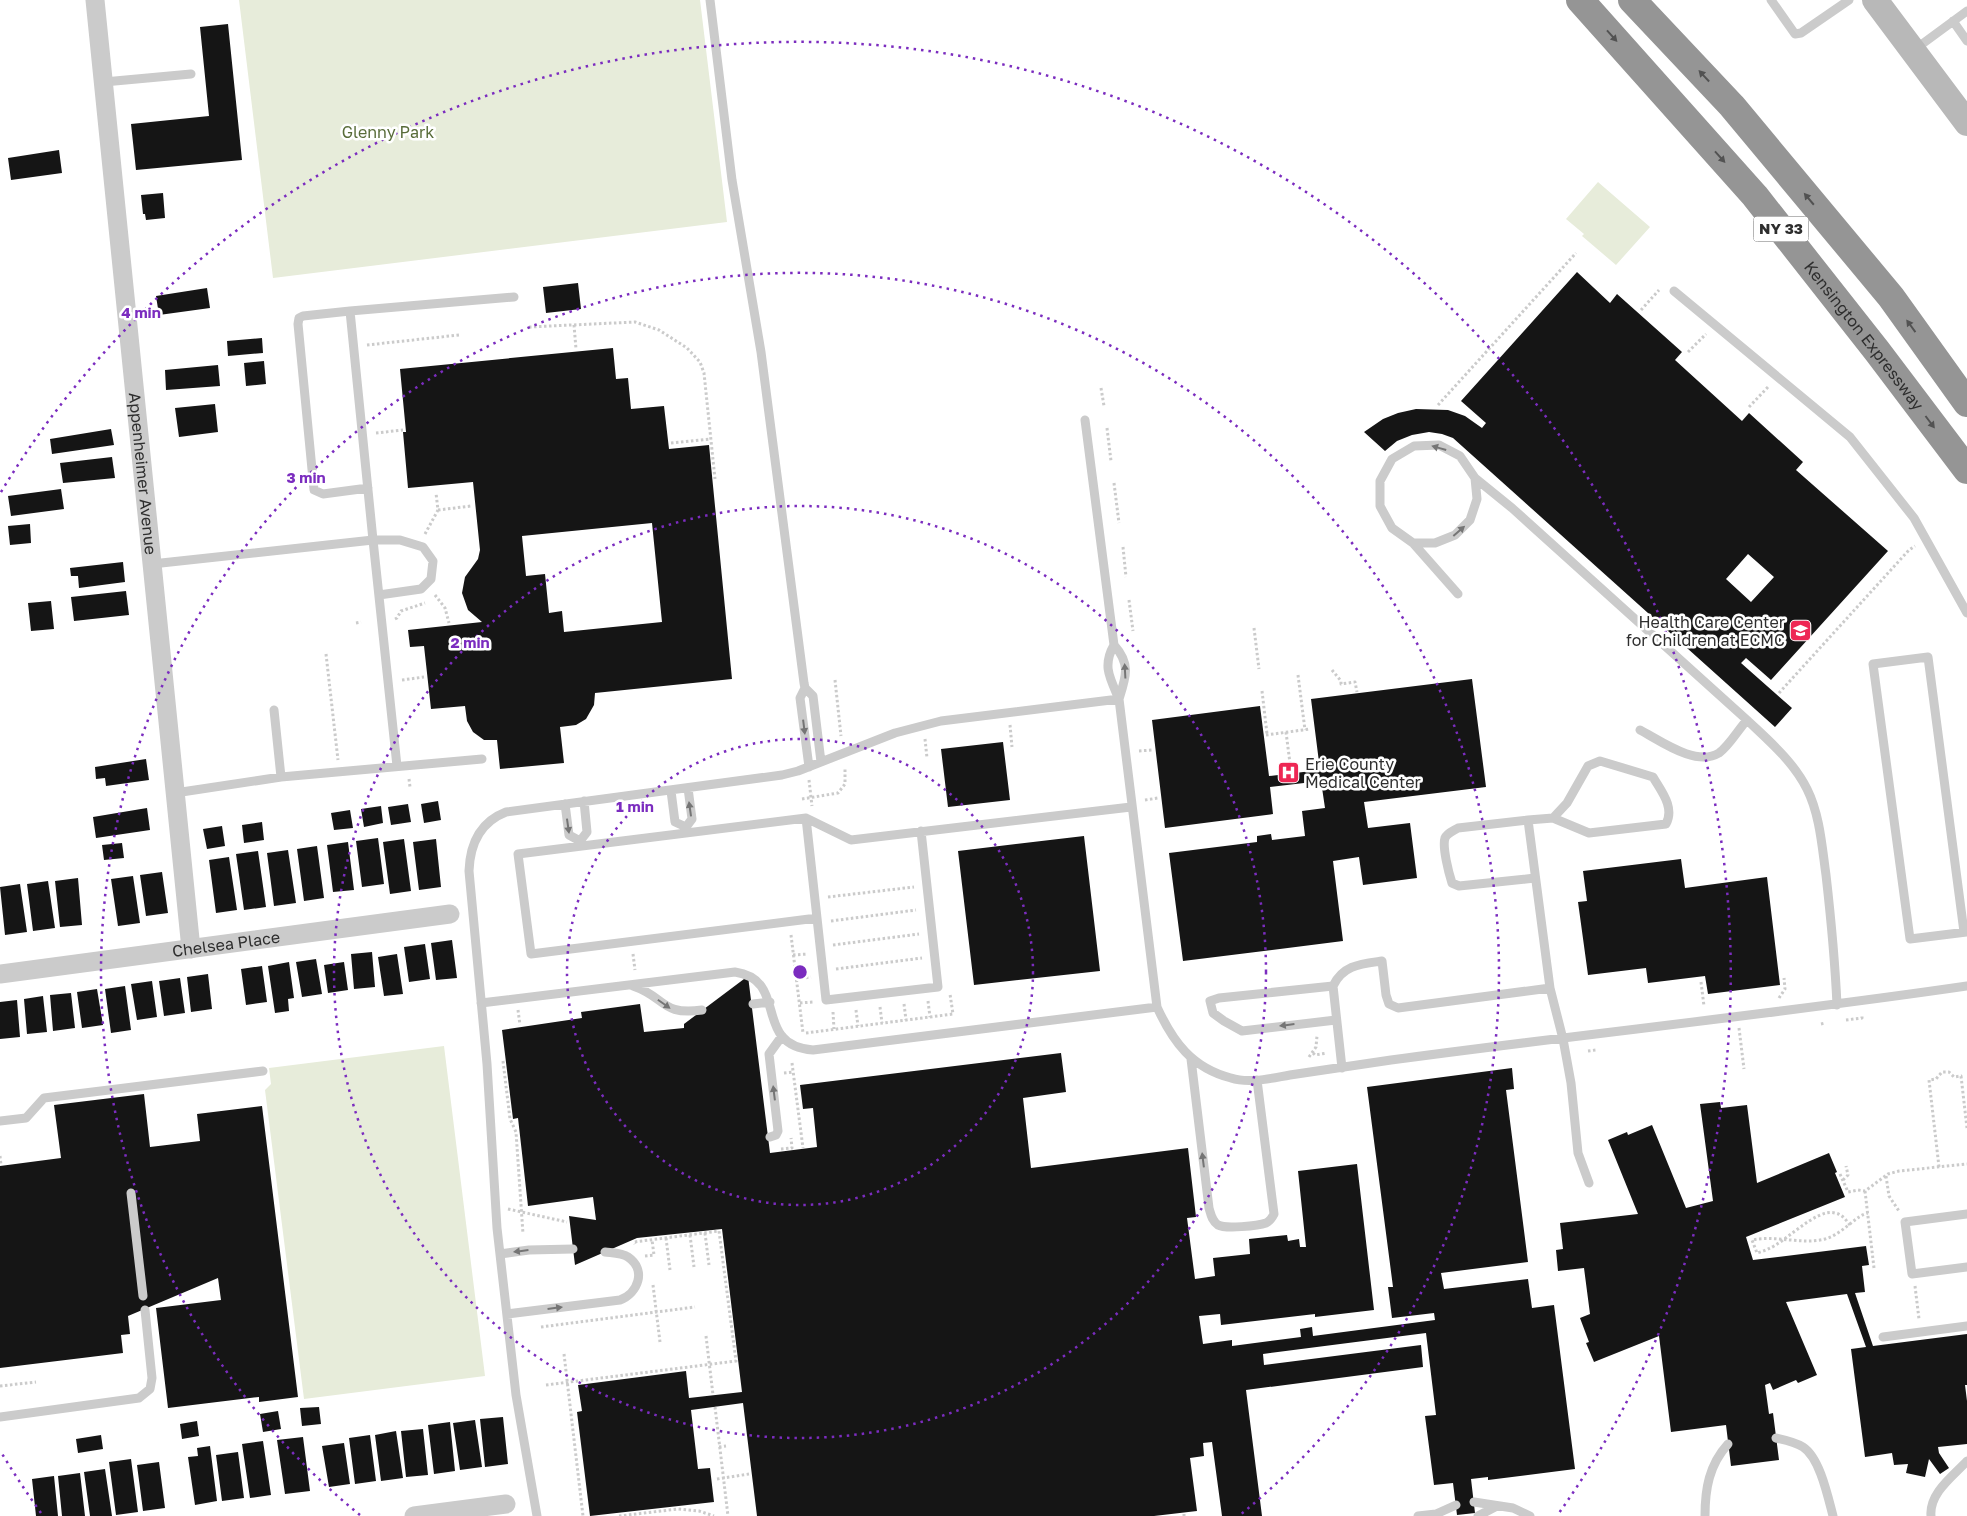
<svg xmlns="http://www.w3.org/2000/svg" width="1967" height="1516" font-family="'Golos Text',sans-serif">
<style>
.green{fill:#e7ecda}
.building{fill:#151515;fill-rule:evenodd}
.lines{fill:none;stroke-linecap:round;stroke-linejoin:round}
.path{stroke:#cbcbcb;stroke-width:3;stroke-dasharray:2.5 2.5;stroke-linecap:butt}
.lane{stroke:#cbcbcb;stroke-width:9}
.street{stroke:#cbcbcb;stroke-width:19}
.secondary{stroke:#b8b8b8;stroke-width:26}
.highway{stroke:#959595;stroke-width:28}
.oneway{fill:#525252}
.oneway2{fill:#757575}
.ring{fill:none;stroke:#7b2cbf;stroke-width:2.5;stroke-dasharray:2.5 5}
.labels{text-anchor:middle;stroke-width:5;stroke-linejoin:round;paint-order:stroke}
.shield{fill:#fff;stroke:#6d6d6d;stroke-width:1}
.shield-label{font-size:15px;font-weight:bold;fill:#2e2e2e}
.park-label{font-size:16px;fill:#586c39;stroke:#fff}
.street-label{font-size:16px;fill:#2e2e2e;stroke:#fff}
.poi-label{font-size:16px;fill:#2e2e2e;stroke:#fff;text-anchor:end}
.centre{fill:#7b2cbf;stroke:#fff;stroke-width:2.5}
.ring-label{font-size:15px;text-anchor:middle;font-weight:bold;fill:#7b2cbf;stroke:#fff;stroke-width:5;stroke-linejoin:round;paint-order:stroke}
</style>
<rect width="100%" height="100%" fill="#fff"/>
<path class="green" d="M239 0H700L727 222 273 278Z
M1598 182 1650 227 1616 265 1582 236 1584 234 1566 219Z
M444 1046 485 1376 304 1399 265 1090 271 1084 269 1068Z"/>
<path class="building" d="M228 24 242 160 136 170 131 124 209 116 200 27Z
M59 150 62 173 11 180 8 158Z
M163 193 165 218 146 220 145 214H143L141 195Z
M1577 272 1610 303 1617 294 1682 352 1675 360 1742 421 1749 413 1803 462 1796 470 1888 551 1771 680 1746 658 1741 663 1792 708 1775 727 1453 438 1442 434 1429 432 1412 435 1397 441 1385 451 1364 432 1383 419 1398 413 1416 409 1448 410 1465 416 1482 428 1486 423 1461 401ZM1748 554 1774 577 1751 602 1726 579Z
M578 283 581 309 546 313 543 287Z
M207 288 210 308 159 315 156 296Z
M262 338 263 353 228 356 227 341Z
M613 348 616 379 628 378 631 409 664 406 669 449 709 445 732 679 595 693 594 705 586 719 576 725 560 727 564 763 500 769 497 740H484L473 732 467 721 465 706 431 709 424 646 410 647 408 630 482 622 468 610 462 593 465 577 478 559 480 550 473 482 408 488 403 432H406L400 369ZM652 523 662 622 564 632 562 611 549 613 545 574 526 576 522 536Z
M264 361 266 384 246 386 244 363Z
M218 365 220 386 166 390 165 370Z
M215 404 218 432 179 437 175 408Z
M111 429 114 445 52 454 50 439Z
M112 457 115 478 63 483 60 463Z
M61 489 64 509 11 516 8 496Z
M30 524 31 543 10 545 8 526Z
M123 562 125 582 79 588 78 576H71L70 568Z
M126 591 129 615 74 621 71 597Z
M51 601 54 629 31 631 28 603Z
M1472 679 1486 787 1364 802 1368 828 1410 823 1417 878 1363 885 1359 857 1333 861 1343 941 1183 961 1169 853 1257 842V836L1271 834 1272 840 1305 836 1302 811 1325 808 1321 781 1270 787 1273 814 1165 828 1152 720 1260 706 1269 776 1320 770 1311 699Z
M1003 742 1010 800 948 807 941 749Z
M146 759 149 780 106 786 105 778 96 779 95 767Z
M438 801 441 820 424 823 421 804Z
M408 804 411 822 391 825 388 807Z
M381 806 383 823 364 827 361 809Z
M147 808 150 830 96 838 93 817Z
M350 810 353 828 334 830 331 813Z
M262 822 264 840 244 843 242 825Z
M222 826 225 846 207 849 203 829Z
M1084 836 1100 971 974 985 958 851Z
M378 838 384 884 362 887 356 841Z
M404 839 411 891 390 894 383 842Z
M436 839 441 887 419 890 413 842Z
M348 842 354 890 333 892 327 845Z
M122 843 124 858 104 860 102 845Z
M317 846 324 898 304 901 297 849Z
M288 850 296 903 274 906 267 853Z
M258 851 266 907 244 910 236 854Z
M229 857 237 910 216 913 209 860Z
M1681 859 1685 888 1767 877 1780 985 1708 994 1705 976 1648 983 1646 968 1588 975 1578 902 1587 901 1583 871Z
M162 872 168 913 146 916 140 875Z
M133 876 140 923 118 926 111 879Z
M78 878 82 925 60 927 55 881Z
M48 881 55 928 33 931 27 884Z
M20 884 27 932 5 935 0 887Z
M452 940 457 978 436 980 431 943Z
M425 944 430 979 409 982 404 947Z
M372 952 375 987 354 989 351 954Z
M397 954 403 994 384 996 378 957Z
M316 959 322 994 302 997 296 962Z
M289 962 294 998 288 999 289 1011 275 1013 268 966Z
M344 962 348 990 328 993 324 965Z
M262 966 267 1002 246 1005 241 969Z
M208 974 212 1009 191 1012 187 977Z
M748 976 770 1153 817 1147 813 1108 803 1109 800 1085 1061 1053 1066 1092 1023 1098 1031 1168 1188 1148 1196 1217 1187 1218 1195 1279 1215 1276 1213 1258 1250 1254 1249 1239 1287 1235 1288 1241 1299 1239 1300 1247H1306L1298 1171 1357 1164 1374 1310 1315 1317V1314L1221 1325 1220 1314 1199 1316 1203 1344 1232 1340V1346L1301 1337 1300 1329 1312 1327 1313 1336 1435 1320 1434 1313 1392 1318 1388 1287H1393L1367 1087 1512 1068 1514 1089 1506 1090 1528 1262 1441 1273 1444 1289 1528 1279 1532 1308 1554 1305 1575 1469 1488 1480V1477L1471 1479 1475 1513 1457 1515 1453 1483 1434 1485 1425 1416 1436 1415 1426 1333 1263 1354 1264 1365 1421 1345 1423 1367 1246 1390 1262 1516H1222L1212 1442 1203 1443 1204 1456 1190 1458 1197 1511 1154 1516H757L743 1403 691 1410 698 1469 710 1468 714 1502 590 1516 577 1412 582 1411 578 1385 686 1371 689 1398 742 1392 722 1229 637 1238 575 1265 569 1216 596 1220 593 1197 528 1206 518 1118 513 1119 502 1030 582 1018 581 1012 640 1004 644 1032 684 1028V1024Z
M180 978 185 1013 164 1016 159 981Z
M152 981 157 1017 137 1020 131 984Z
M125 986 131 1030 111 1033 105 989Z
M97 989 103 1025 82 1028 77 992Z
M71 993 75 1028 53 1031 50 995Z
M43 996 47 1032 27 1034 24 999Z
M17 1000 20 1037 0 1039V1002Z
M144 1094 150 1147 200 1141 197 1114 262 1106 298 1397 259 1402V1397L168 1408 156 1308 221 1300 218 1278 128 1316 130 1334 121 1335 123 1353 0 1368V1166L61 1158 54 1105Z
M1720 1102 1721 1108 1747 1105 1757 1183 1829 1153 1837 1172 1835 1173 1845 1197 1746 1237 1753 1260 1866 1246 1869 1265 1862 1266 1865 1292 1855 1293 1873 1346 1967 1334V1385H1965L1967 1401V1444L1938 1447 1939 1453 1949 1468 1940 1474 1929 1459 1925 1477 1906 1473 1908 1464 1894 1465 1892 1453 1865 1457 1851 1349 1866 1347 1847 1294 1786 1302 1817 1375 1798 1383 1796 1380 1773 1390 1770 1383 1765 1385 1769 1414 1773 1413 1779 1460 1731 1466 1726 1425 1671 1432 1659 1336 1594 1362 1586 1343 1589 1342 1580 1318 1590 1314 1584 1268 1558 1271 1556 1250 1563 1249 1560 1223 1638 1214 1608 1140 1627 1132 1628 1135 1652 1125 1686 1208 1713 1201 1700 1104Z
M319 1407 321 1424 302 1426 300 1408Z
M278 1411 281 1429 263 1432 260 1414Z
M503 1417 508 1464 485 1467 480 1419Z
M475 1420 482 1467 460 1470 453 1423Z
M197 1421 199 1436 182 1439 180 1424Z
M450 1422 455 1471 434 1474 428 1425Z
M423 1429 428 1475 406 1477 401 1431Z
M396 1431 403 1478 381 1481 375 1435Z
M101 1435 103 1449 78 1453 76 1439Z
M370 1435 376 1481 355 1484 349 1438Z
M303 1437 310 1491 285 1494 277 1440Z
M263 1441 271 1495 250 1498 242 1444Z
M344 1443 350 1484 329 1487 322 1446Z
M210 1446 217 1501 195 1505 188 1457 198 1456 197 1448Z
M238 1452 244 1498 222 1501 216 1455Z
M131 1459 138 1512 116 1515 109 1462Z
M159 1462 165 1508 143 1511 137 1465Z
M105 1469 112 1516H90L84 1472Z
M80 1473 85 1516H62L58 1476Z
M54 1476 58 1516H36L32 1479Z"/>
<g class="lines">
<path class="path" d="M1641 310 1659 290
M574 325 576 349
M529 327 635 322 659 330 687 348 700 362 704 373 715 479
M367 345 459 335
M1688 352 1706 334
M1101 388 1104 406
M1438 405 1576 253
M1749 407 1768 387
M1107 428 1111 461
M376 433 403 430
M671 443 711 439
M1114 483 1119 523
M438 510 471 506
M425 534 438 510 436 493
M1123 547 1126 577
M435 595 445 608 449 623
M1129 600 1133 631
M395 619 397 618 401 611 425 603
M356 623 361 622
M1254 628 1259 669
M326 654 338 760
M1332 670 1341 681V684L1355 682 1357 692
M1298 675 1305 730
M402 680 424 677
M835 680 841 736
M1262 691 1267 734
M1779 693 1909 550 1915 546
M1010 725 1012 747
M1286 732 1291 771
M1266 735 1310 729
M925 739 927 758
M1139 751 1152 750
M409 779 410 787
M809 780 812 806
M802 799 838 793 845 784V767
M1145 800 1158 798
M828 897 914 887
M831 921 916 910
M791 935 803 1033
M833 945 919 934
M633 954 635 970
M793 955 808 954
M836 969 922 958
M796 979 811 977
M1701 982 1704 1006
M1779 998 1785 989 1784 978
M928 1001 930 1017
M800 1003 813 1002
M904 1004 906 1020
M880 1007 882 1023
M518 1010 520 1025
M856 1010 858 1026
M833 1012 834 1029
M1846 1020 1862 1018V1015
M1821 1024 1825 1023
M1739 1028 1744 1069
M806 1033 953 1014 950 994
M1588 1051 1596 1050
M1313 1053 1315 1055 1327 1053
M1309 1057 1316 1047 1317 1036
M503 1061 510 1119 516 1132 523 1234
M792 1063 803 1148
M784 1073 793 1072
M781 1149 792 1148 791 1138
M0 1156 1 1165
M1939 1167 1929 1080 1936 1079 1942 1072H1949L1954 1077 1961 1076 1967 1128
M1840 1174 1848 1192 1858 1190 1865 1191 1888 1174 1899 1171 1967 1164
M1886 1176 1889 1196 1899 1211
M1843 1180 1848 1175 1846 1166
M1865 1191 1874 1268
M508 1209 567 1222
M1850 1225C1846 1220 1842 1214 1835 1213 1816 1208 1786 1242 1768 1249 1764 1251 1760 1252 1757 1253L1752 1240C1776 1235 1802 1245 1825 1239 1843 1234 1856 1215 1868 1213
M705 1233 709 1265
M690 1235 694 1267
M666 1238 670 1270
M645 1256 654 1255 652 1240
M653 1285 660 1342
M1915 1286 1919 1319
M541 1327 695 1307
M706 1336 713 1395
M564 1354 583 1516
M546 1385 736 1361 719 1231 634 1242 635 1244
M0 1386 36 1382
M715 1407 728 1516
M719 1447 726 1446
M717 1479 749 1474
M1184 1514V1516
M619 1516 678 1509 699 1511 714 1516"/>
<path class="lane" d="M710 0 732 180 761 352 804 683 805 688 800 698 809 767
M1771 0 1795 34 1801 33 1849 0
M1953 21 1967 41
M1914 50 1967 11
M104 82 191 74
M1674 291 1850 437 1914 518 1967 613
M350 311 303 316 299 318 298 324 314 490 323 494 368 488
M1085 420 1114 645C1131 664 1126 677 1119 699
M1413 543H1435L1455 535 1470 520 1477 499 1475 478
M152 564 373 540 350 311 514 297
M1458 594 1413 543 1392 528 1380 506V481L1392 459 1414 446 1439 445 1460 456 1475 478 1512 508 1747 720C1769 741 1793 761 1807 789 1820 815 1822 847 1826 875 1831 919 1835 961 1837 1005
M379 595 421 589 431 579 433 561 423 547 400 540H373L397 766
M1114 645C1102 666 1110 678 1119 699L1157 1007C1173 1042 1192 1068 1231 1078 1249 1084 1272 1078 1290 1075 1324 1070 1358 1065 1391 1060 1583 1034 1776 1014 1967 986
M805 688 813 696 821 762
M274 710 281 777
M1640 730C1661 741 1696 767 1719 753 1729 746 1738 730 1747 720
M671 791 675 822 686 827
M175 793 281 777 482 759
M565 804 569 835 580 841
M806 818 826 1000 938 987 921 831
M1528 820 1553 818 1589 833 1666 824C1675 807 1661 791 1653 777L1600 761 1588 766 1567 803 1553 818
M687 833 686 827 692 819 688 788
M580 841 587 832 584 801
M817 918 531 954 518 854 806 818 851 840 1131 807
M1964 932 1928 657 1873 664 1910 939 1967 932
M633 986C666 997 661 1016 702 1010
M1333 986 1219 998 1210 1001 1213 1013 1224 1021 1242 1031 1336 1020
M1550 988 1563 1039 1571 1083 1578 1153 1589 1183
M481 1003 735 972C790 980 751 1045 813 1050L1157 1007
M753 1004 770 1002
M1191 1059 1209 1208C1211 1215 1212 1221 1218 1225 1225 1229 1258 1226 1266 1223 1270 1221 1272 1218 1274 1214L1257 1080
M1342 1068 1333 986C1343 965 1361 964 1382 961L1386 995 1389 1004 1398 1008 1550 988 1528 820 1458 828C1453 831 1447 833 1445 838 1442 847 1449 874 1452 883L1459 886 1535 878
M0 1121 26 1118 44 1098 263 1071
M770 1137 776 1135 778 1131 769 1054 782 1036
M131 1193 143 1296
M1967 1214 1905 1222 1912 1274 1967 1267
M500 1254 529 1250 573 1249
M507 1314 620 1300C638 1293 647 1270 628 1257 622 1253 612 1253 605 1252
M1883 1337 1967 1326
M0 1417 139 1398 150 1389 152 1378 145 1310
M1776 1438C1785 1440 1795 1442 1803 1447 1820 1458 1828 1497 1833 1516
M1474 1502 1513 1508 1530 1516
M537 1516 516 1395 497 1228 487 1064 469 871C470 844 480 822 506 812L782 775 798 771 895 733 941 721 1119 699
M1418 1516 1436 1514 1456 1505
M1478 1516 1495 1507
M1705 1516C1705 1489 1709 1465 1728 1444
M1931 1516C1929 1493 1953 1476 1967 1461"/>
<g class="street">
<path id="s1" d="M95 0 191 949"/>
<path id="s2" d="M0 974 450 914"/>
<path d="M414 1516 506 1504"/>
</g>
<path class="secondary" d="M1875 0 1967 123"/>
<g class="highway">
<path id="s3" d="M1580 0 1755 196 1877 351 1967 470"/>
<path d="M1632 0 1732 106 1891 297 1967 403"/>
</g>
</g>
<defs><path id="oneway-solid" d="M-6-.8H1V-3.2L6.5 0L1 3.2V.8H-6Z" transform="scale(1.25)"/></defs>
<g class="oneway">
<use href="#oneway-solid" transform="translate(1612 36) rotate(48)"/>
<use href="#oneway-solid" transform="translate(1704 76) rotate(-133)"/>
<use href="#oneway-solid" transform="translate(1720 157) rotate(48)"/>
<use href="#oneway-solid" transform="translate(1809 199) rotate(-130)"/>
<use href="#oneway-solid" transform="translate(1911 326) rotate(-126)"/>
<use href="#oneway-solid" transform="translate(1930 422) rotate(53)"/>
</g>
<g class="oneway2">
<use href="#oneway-solid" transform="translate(1439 448) rotate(-164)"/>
<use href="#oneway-solid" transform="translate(1459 531) rotate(-41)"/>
<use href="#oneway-solid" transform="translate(1125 671) rotate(-93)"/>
<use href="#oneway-solid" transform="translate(804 727) rotate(83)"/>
<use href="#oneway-solid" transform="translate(690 809) rotate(-98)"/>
<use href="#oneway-solid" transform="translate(568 826) rotate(82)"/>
<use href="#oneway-solid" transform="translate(664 1004) rotate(35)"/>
<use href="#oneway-solid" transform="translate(1287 1025) rotate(173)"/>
<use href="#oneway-solid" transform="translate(774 1093) rotate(-97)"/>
<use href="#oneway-solid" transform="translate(1203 1160) rotate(-97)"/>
<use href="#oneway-solid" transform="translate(521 1251) rotate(173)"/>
<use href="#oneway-solid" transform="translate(555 1308) rotate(-7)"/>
</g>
<g class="ring">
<circle cx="800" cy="972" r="233"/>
<circle cx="800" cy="972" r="466"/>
<path d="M360 1515A699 699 0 1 1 1240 1515"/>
<path d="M41 1513A932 932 0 0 1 1 1452M1 492A932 932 0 1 1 1559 1513"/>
</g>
<defs>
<symbol id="school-square" viewBox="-11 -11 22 22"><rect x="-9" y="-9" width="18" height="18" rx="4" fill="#ee2754" stroke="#fff"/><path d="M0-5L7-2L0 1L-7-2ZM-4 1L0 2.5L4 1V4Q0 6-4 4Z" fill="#fff"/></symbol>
<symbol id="hospital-square" viewBox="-11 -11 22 22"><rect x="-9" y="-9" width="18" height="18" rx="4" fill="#ee2754" stroke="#fff"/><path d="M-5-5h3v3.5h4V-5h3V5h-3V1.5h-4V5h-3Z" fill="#fff"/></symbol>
</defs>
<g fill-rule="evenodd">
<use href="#school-square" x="1788" y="618" width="25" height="25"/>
<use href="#hospital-square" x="1276" y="760" width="25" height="25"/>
</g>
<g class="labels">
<rect class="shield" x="1753.5" y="216.5" width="55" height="25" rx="4"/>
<g class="shield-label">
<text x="1781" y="234">NY 33</text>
</g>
<g class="park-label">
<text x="388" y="138">Glenny Park</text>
</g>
<g class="street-label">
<text dy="6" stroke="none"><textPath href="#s3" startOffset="440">Kensington Expressway</textPath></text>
<text dy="6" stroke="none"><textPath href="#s1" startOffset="476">Appenheimer Avenue</textPath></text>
<text dy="6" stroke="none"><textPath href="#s2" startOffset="228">Chelsea Place</textPath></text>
</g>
<g class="poi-label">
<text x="1785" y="628">Health Care Center<tspan x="1785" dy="18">for Children at ECMC</tspan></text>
<text x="1305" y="770" text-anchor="start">Erie County<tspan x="1305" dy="18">Medical Center</tspan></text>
</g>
</g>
<circle cx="800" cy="972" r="8" class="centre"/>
<g class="ring-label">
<text x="141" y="318">4 min</text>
<text x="306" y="483">3 min</text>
<text x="470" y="648">2 min</text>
<text x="635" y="812">1 min</text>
</g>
</svg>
